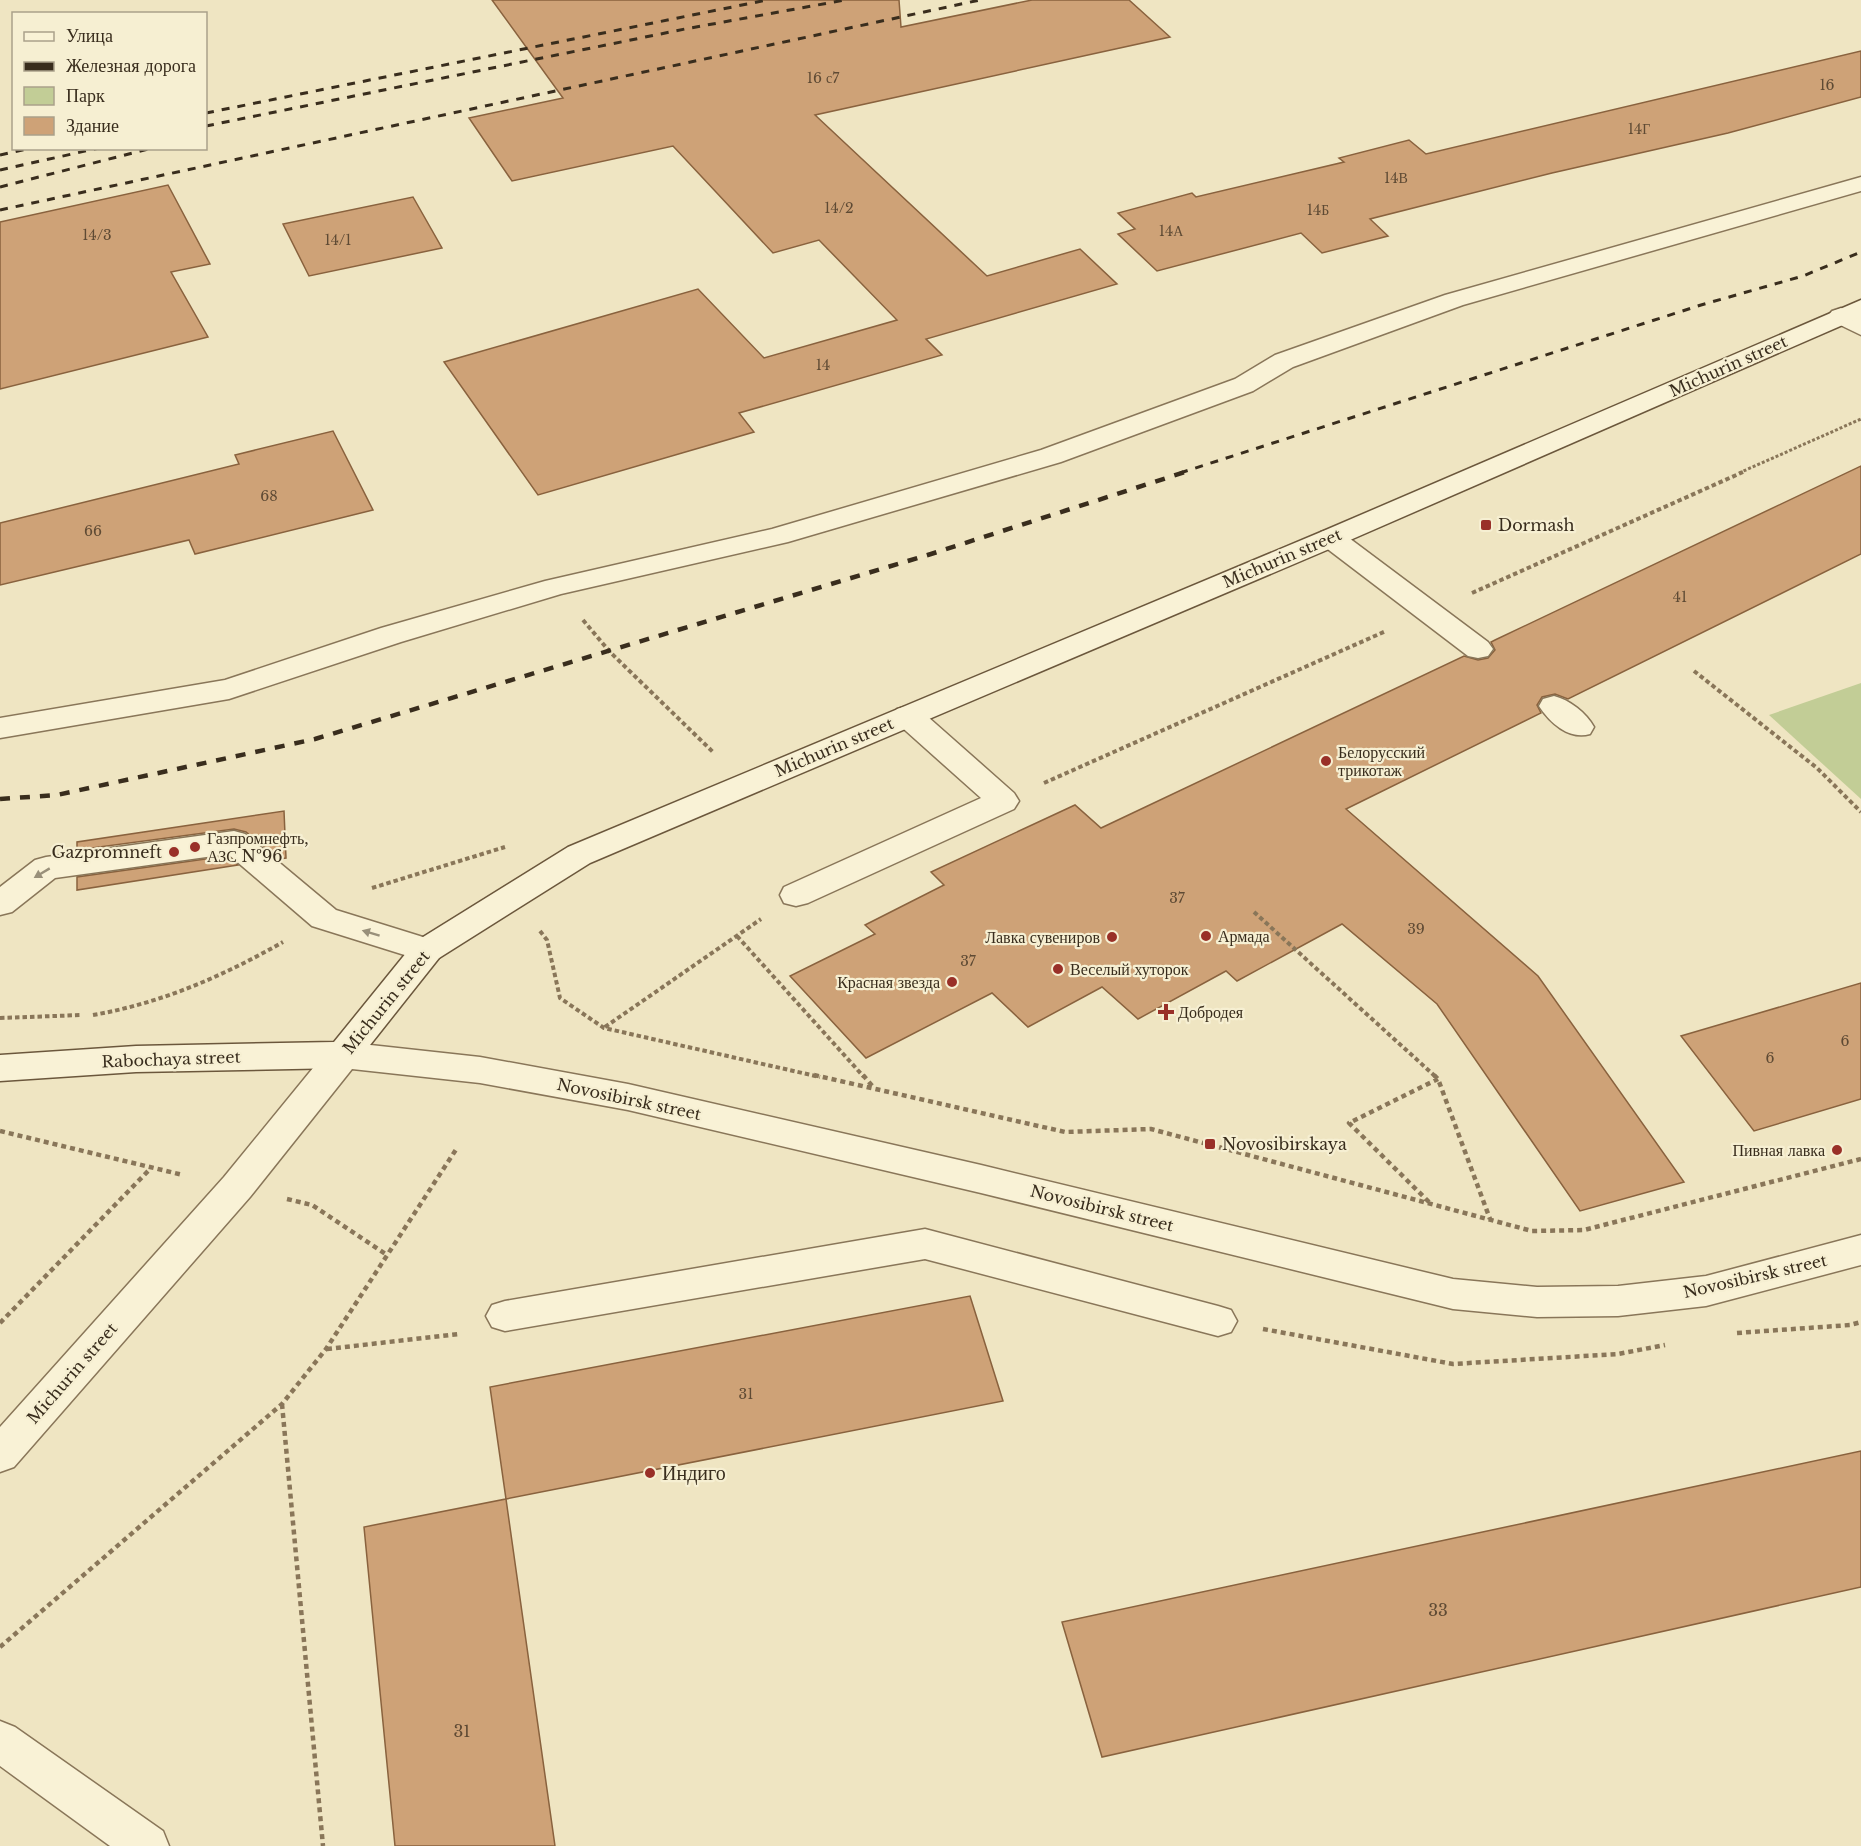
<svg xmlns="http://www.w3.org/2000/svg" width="1861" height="1846" font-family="'Libre Baskerville',serif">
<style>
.green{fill:#c2cd96}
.building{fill:#cea277;stroke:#89623e;stroke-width:1.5}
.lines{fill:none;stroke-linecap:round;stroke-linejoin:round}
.service-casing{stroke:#897659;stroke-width:3}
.minor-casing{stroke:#897659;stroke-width:3}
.tertiary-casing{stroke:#897659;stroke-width:3}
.secondary-casing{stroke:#6b573c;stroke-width:3}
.path-far2{stroke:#897659;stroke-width:3;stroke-dasharray:3 2;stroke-linecap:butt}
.path-far1{stroke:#897659;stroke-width:4;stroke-dasharray:4.5 3;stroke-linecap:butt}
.path{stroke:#897659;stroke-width:4.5;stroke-dasharray:5 4;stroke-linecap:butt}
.service{fill:#f9f2d6;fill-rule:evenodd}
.minor{fill:#f9f2d6;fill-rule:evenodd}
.tertiary{fill:#f9f2d6;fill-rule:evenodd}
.secondary{fill:#f9f2d6;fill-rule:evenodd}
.rail-far1{stroke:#392d1d;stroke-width:3;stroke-dasharray:8 8;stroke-linecap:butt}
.rail{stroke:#392d1d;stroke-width:4.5;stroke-dasharray:10 10;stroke-linecap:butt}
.oneway{fill:#99907a}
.poi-dot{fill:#993028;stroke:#f6efd2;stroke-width:2}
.labels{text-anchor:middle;stroke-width:4.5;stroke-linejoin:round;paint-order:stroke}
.number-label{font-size:14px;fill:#5e4a34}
.street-label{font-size:16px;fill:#392d1d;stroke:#f6efd2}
.poi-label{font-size:16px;fill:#392d1d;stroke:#f6efd2;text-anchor:start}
.near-number-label{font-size:16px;fill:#5e4a34}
.near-poi-label{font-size:20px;fill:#392d1d;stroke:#f6efd2;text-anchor:start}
</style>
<rect width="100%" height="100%" fill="#efe5c2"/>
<path class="green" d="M1861 683V799L1769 715Z"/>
<path class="building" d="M492 0H899L901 27 1032 0H1129L1170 37 815 115 987 276 1080 249 1117 284 926 339 942 355 739 413 754 432 538 495 444 362 698 289 764 358 897 320 819 240 773 253 673 146 512 181 469 118 563 98Z
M1861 51V97L1728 133 1552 173 1370 219 1388 236 1322 253 1301 233 1157 271 1118 234 1135 229 1118 213 1192 193 1196 197 1344 162 1339 158 1409 140 1426 154Z
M168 185 210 264 171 272 208 337 0 389V222Z
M413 197 442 248 309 276 283 224Z
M333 431 373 510 195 554 189 540 0 585V523L239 464 235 455Z
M1861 466V554L1568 699 1555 694 1542 697 1537 705 1541 713 1346 809 1538 976 1684 1182 1580 1211 1437 1004 1342 924 1237 981 1226 971 1138 1019 1102 987 1028 1027 992 993 866 1058 790 976 875 934 865 925 944 885 931 872 1075 805 1101 828 1464 656 1478 660 1488 658 1495 650 1491 642 1495 640Z
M284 811 286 858 279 859 246 832 234 829 77 850V842Z
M227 856 238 865 77 890V877Z
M1861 983V1099L1754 1131 1681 1036Z
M970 1296 1003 1401 506 1499 490 1387Z
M1861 1451V1587L1102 1757 1062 1622Z
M506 1499 555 1846H395L364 1527Z"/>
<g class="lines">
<defs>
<path id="service" d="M1861 177V191L1463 305 1293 367 1253 391 1061 462 788 542 561 594 401 642 229 699 0 738V718L225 680 381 628 545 581 772 529 1041 450 1235 379 1275 355 1445 295Z
M1331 529 1341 532 1488 642 1493 649 1488 656 1478 658 1468 656 1321 544 1317 538 1321 532Z
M1554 696C1570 700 1586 713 1594 727L1590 734C1569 740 1550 723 1539 706L1543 699Z
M908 706 919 709 1014 793 1019 801 1014 809 808 903 796 906 784 903 780 895 784 887 981 798 897 723 893 716 897 709Z
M234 831 245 834 336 910 439 942 444 950 439 958 427 962 312 926 228 854 55 878 12 912 0 915V887L35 860 46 857Z
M925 1229 1218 1306 1231 1310 1237 1321 1231 1332 1218 1336 925 1259 505 1331 492 1327 486 1316 492 1305 505 1301Z
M0 1721 15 1727 163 1831 169 1846H110L0 1766Z"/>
<path id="minor" d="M1841 308 1861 317V335L1832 321 1828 316 1832 311Z"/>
<path id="tertiary" d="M343 1042 480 1057 628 1084 981 1165 1453 1279 1537 1287 1618 1286 1706 1276 1861 1235V1265L1706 1306 1618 1316 1537 1317 1453 1309 981 1193 628 1110 480 1083 352 1069 250 1197 14 1467 0 1472V1427L224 1177 331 1046Z"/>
<path id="secondary" d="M1861 300V317L1341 544 590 863 439 958 355 1064 343 1068 136 1072 0 1081V1055L136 1046 334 1042 415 942 568 847 1321 532Z"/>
</defs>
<use href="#service" class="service-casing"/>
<use href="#minor" class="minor-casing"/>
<use href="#tertiary" class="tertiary-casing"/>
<use href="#secondary" class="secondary-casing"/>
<path class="path-far2" d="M1739 473 1861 419"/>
<path class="path-far1" d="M1472 593 1743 472
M583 620 610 652 714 753
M1694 671 1817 768 1861 812
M1044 783 1386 631
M372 888 505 847
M1254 912 1436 1077
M540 931 547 940 560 998 604 1028 820 1077
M737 936 864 1077
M93 1015C162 1003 223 976 283 942
M0 1018 82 1015
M605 1027 761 919"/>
<path class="path" d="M814 1075 1065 1132 1151 1129 1532 1231 1584 1230 1861 1159
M863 1075 874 1088
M1434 1075 1438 1079 1490 1219
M0 1131 183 1175
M287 1199 312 1205 387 1255
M1429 1202 1349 1123 1438 1079
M0 1323 151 1168
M1263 1329 1453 1364 1618 1354 1665 1345
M1737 1333 1850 1325 1861 1322
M327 1349 459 1334
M282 1404 323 1846
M0 1647 282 1404 326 1349 457 1148"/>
<use href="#service" class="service"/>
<use href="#minor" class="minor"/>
<use href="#tertiary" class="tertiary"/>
<use href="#secondary" class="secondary"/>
<path class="rail-far1" d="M206 113 767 0
M206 126 685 29 845 0
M0 155 31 148
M0 170 99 148
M0 187 152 148
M0 210 980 0
M1180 473 1701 305 1803 276 1861 252"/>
<path class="rail" d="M0 799 57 795 315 739 931 554 1185 472"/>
</g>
<defs><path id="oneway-solid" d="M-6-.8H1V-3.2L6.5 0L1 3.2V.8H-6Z" transform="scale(1.5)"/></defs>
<g class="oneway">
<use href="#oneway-solid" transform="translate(42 873) rotate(149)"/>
<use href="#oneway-solid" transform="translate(371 933) rotate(-163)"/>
</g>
<g class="poi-dot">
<rect x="1480" y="519" width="12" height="12" rx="3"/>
<circle cx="1326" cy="761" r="6"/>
<circle cx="195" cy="847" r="6"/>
<circle cx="174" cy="852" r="6"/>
<circle cx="1206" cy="936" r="6"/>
<circle cx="1112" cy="937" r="6"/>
<circle cx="1058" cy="969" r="6"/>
<circle cx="952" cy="982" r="6"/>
<path d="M1163 1003h6v6h6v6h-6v6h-6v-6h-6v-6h6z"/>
<rect x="1204" y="1138" width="12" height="12" rx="3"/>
<circle cx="1837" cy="1150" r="6"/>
<circle cx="650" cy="1473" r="6"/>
</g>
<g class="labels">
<g class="number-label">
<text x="823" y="83">16 с7</text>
<text x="1827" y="90">16</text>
<text x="1639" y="134">14Г</text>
<text x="1396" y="183">14В</text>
<text x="839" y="213">14/2</text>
<text x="1318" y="215">14Б</text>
<text x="1171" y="236">14А</text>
<text x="97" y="240">14/3</text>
<text x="338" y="245">14/1</text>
<text x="823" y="370">14</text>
<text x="269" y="501">68</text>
<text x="93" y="536">66</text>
<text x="1680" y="602">41</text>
<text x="1177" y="903">37</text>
<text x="1416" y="934">39</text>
<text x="968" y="966">37</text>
<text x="1845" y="1046">6</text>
<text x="1770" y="1063">6</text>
<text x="746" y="1399">31</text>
</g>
<g class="street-label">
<text transform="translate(1728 366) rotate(-24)" y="6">Michurin street</text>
<text transform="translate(1282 558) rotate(-23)" y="6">Michurin street</text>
<text transform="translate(834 747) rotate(-23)" y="6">Michurin street</text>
<text transform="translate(386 1002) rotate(-51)" y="6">Michurin street</text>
<text transform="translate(171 1059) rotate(-2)" y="6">Rabochaya street</text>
<text transform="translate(629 1099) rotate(12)" y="6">Novosibirsk street</text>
<text transform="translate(1102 1208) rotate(14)" y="6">Novosibirsk street</text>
<text transform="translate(1755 1276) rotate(-13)" y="6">Novosibirsk street</text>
<text transform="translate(72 1373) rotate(-49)" y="6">Michurin street</text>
</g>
<g class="poi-label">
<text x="1498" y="531">Dormash</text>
<text x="1338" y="758">Белорусский<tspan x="1338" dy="18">трикотаж</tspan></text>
<text x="207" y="844">Газпромнефть,<tspan x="207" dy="18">АЗС №96</tspan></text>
<text x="162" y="858" text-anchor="end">Gazpromneft</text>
<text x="1218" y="942">Армада</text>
<text x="1100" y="943" text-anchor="end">Лавка сувениров</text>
<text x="1070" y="975">Веселый хуторок</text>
<text x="940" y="988" text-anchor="end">Красная звезда</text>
<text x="1178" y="1018">Добродея</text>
<text x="1222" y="1150">Novosibirskaya</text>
<text x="1825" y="1156" text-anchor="end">Пивная лавка</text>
</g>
<g class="near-number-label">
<text x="1438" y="1616">33</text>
<text x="462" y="1737">31</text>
</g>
<g class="near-poi-label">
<text x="662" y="1480">Индиго</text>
</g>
</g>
<rect x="12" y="12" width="195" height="138" fill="#f6efd2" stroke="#aaa18a" stroke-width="1.5"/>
<rect x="24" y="32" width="30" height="9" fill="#f9f2d6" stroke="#aaa18a" stroke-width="1.5"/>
<text x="66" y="42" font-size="18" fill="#392d1d">Улица</text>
<rect x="24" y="62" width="30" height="9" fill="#392d1d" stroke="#aaa18a" stroke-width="1.5"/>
<text x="66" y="72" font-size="18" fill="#392d1d">Железная дорога</text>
<rect x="24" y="87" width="30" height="18" fill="#c2cd96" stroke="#aaa18a" stroke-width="1.5"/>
<text x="66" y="102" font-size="18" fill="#392d1d">Парк</text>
<rect x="24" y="117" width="30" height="18" fill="#cea277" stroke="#aaa18a" stroke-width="1.5"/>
<text x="66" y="132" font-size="18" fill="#392d1d">Здание</text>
</svg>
